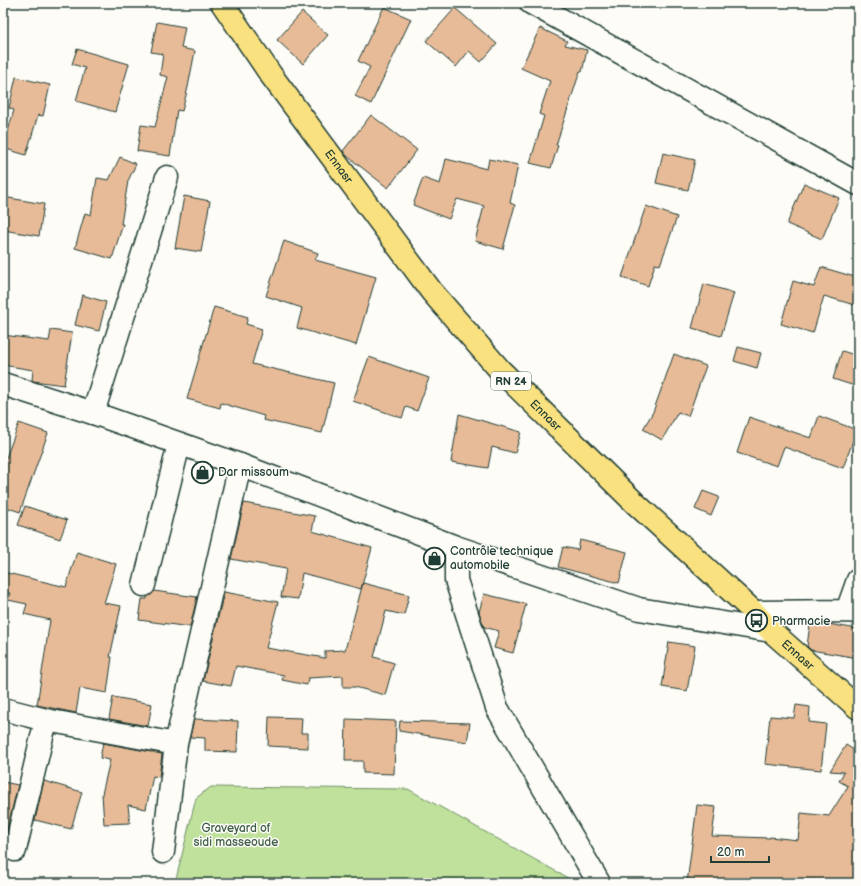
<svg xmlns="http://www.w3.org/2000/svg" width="861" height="886" font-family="'Balsamiq Sans',sans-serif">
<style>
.green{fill:#bfe19b;stroke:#6f8f68}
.building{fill:#e8bb98;stroke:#1f3d34}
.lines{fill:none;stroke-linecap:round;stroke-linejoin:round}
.street-casing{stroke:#1f3d34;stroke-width:25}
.secondary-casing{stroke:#1f3d34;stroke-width:25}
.primary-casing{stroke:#1f3d34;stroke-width:25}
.street{stroke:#fdfcf7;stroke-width:22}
.secondary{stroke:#fdfcf7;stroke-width:22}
.primary{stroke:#fae180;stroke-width:22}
.labels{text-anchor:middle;stroke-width:3;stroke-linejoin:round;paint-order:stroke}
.shield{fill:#fdfcf7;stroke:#62766e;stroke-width:1}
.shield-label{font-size:11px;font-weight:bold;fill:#1f3d34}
.street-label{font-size:12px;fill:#1f3d34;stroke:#fdfcf7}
.poi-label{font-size:12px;fill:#1f3d34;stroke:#fdfcf7;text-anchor:start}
.park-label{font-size:12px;fill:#3f5e49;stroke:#fdfcf7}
</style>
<rect width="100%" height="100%" fill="#fdfcf7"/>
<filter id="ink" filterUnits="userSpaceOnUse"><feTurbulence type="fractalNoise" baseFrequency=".025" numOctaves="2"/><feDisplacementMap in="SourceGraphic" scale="8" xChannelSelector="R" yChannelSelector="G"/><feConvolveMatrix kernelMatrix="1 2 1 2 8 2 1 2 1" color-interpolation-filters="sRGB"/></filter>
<g filter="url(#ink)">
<path class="green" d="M211 787 408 789 577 883H175L196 798Z"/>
<path class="building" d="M384 7 411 19 371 104 355 96 370 67 358 61Z
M455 8 497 44 481 62 469 51 456 67 426 41Z
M302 12 328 35 303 64 277 40Z
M157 22 185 27 181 48 195 51 188 87 182 111 177 110 170 156 137 151 141 125 155 127 168 77 160 75 163 54 151 52Z
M540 28 567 41 565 45 587 50 582 72 580 71 556 145H558L551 168 530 163 544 116 539 114 550 81 521 68Z
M77 49 129 64 115 112 76 101 85 68 72 64Z
M16 77 50 85 43 116 38 115 26 155 3 148 14 110 9 108Z
M371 115 417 150 388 188 347 156 343 151Z
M663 153 695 160 688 190 656 183Z
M120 157 136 164 128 181 121 224H123L112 259 75 248 85 213 91 215 97 178 109 180Z
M446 159 487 169 489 159 518 165 510 203 515 205 503 249 475 241 484 206 457 199 449 219 413 205 423 178 440 184Z
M804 183 839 198 822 239 787 224Z
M184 196 210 201 201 252 175 248Z
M3 197 44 204 39 236 3 230Z
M646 206 677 217 660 265 655 264 648 286 622 277Z
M284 241 318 253 315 260 376 277 356 345 297 328 302 308 266 296Z
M821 267 858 278V306L824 296 813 333 781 324 793 281 814 287Z
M704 284 734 293 721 336 692 328Z
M82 295 106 302 99 331 75 325Z
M214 307 248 317 246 324 262 329 252 364 334 383 322 433 263 420 264 416 221 403 220 408 187 399Z
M51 330 72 333 64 385 33 381 32 380 33 370 3 365V335L49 341Z
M738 347 761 353 757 368 734 361Z
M842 351 858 356V387L833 379Z
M674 354 706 366 688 416 678 412 662 440 643 429 653 412Z
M369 357 429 378 417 411 406 407 402 418 353 401Z
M459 414 521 432 515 453 492 447 488 468 451 462Z
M819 416 857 430 843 468 784 447 777 466 737 453 749 417 811 438Z
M19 423 48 433 20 512 3 506V466Z
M703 491 719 497 711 516 695 509Z
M244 503 315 516 312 531 372 548 361 589 302 573 298 599 281 597 286 569 231 559Z
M25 506 67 520 60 539 18 525Z
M580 540 627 552 619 583 558 567 563 547 578 550Z
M77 552 116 564 104 603 121 606 110 657H112L107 693 80 688 76 713 37 705 50 620 24 614 27 604 8 600 10 593H3V572L66 587Z
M363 583 409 595 404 615 386 611 374 657 394 663 385 695 355 687H343V676L308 678 307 685 282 680 284 675 236 666 231 686 203 681 224 592 278 602 266 648 325 658V651L345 650Z
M154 591 197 597 190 627 139 620 142 599H147V597Z
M484 594 526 604 513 653 494 648 499 631 484 627 479 612Z
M810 624H828L858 629V658L811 650 807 646Z
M669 642 695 646 687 691 662 687Z
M113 697 152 704 148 726 109 719Z
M796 705 810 707 809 722 826 724 821 770 765 764 770 716 794 718Z
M269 717 302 718 301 733H308V748L268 746Z
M194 719 238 721 237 752 205 751V738L190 737Z
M346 719 396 721 394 774 363 773V761H345Z
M400 721 470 723 467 742 399 731Z
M103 743 162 754 159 777 153 776 146 809 128 805 130 823 104 824 102 794 110 760 100 758Z
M846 745 857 752 858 751V883H687L697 805 716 807 712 836 770 838V837L798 840 801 813 829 816 848 786 839 781 844 772 830 771Z
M44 781 82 792 71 829 35 820Z
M3 782 18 785 3 846Z"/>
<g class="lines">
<defs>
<path id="street" d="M531 3 858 184
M93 413 167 177
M144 585 179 444
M847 611 858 580
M754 612 847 611 858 612
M3 709 46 720 176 744
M15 850 46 720
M163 852 176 744 240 465"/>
<path id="secondary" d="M3 384 93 413 240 465 456 547 639 609 771 631
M456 547V580L497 708 599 883"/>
<g id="primary">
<path id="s1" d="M222 3 271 75 432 292 500 370 636 504 754 612 771 631 858 708"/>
</g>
</defs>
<use href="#street" class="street-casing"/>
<use href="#secondary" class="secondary-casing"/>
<use href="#primary" class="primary-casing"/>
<use href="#street" class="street"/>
<use href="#secondary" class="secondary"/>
<use href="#primary" class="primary"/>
</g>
</g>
<defs>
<symbol id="shop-ring" viewBox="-11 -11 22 22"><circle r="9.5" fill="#fdfcf7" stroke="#1f3d34" stroke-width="1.5"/><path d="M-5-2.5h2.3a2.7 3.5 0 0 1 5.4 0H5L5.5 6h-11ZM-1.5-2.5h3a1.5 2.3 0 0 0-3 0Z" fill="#1f3d34"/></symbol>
<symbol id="bus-ring" viewBox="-11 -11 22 22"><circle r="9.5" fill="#fdfcf7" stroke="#1f3d34" stroke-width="1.5"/><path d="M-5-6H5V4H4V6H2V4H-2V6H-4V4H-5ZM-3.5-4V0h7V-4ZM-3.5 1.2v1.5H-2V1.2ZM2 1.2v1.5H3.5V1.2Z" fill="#1f3d34"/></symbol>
</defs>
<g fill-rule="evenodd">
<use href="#shop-ring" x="190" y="460" width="25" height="25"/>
<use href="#shop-ring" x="422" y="546" width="25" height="25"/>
<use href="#bus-ring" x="744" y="608" width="25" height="25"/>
</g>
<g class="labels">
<rect class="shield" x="491" y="372" width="40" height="18" rx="3"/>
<g class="shield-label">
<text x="511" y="385">RN 24</text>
</g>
<g class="street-label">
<text dy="4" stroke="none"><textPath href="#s1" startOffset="201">Ennasr</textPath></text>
<text dy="4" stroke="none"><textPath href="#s1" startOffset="525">Ennasr</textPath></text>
<text dy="4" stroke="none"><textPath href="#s1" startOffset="873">Ennasr</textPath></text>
</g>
<g class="poi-label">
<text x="218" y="476">Dar missoum</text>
<text x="450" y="555">Contrôle technique<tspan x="450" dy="14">automobile</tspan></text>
<text x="772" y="625">Pharmacie</text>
</g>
<g class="park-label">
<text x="236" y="832">Graveyard of<tspan x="236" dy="14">sidi masseoude</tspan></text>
</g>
</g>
<rect width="861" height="886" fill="none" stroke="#fdfcf7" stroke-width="16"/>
<rect x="8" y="8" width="845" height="870" fill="none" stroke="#1f3d34" stroke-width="1.5" filter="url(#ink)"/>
<path d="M711 856v6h58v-6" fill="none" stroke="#1f3d34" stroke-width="2"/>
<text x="717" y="856" font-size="12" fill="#1f3d34" stroke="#fdfcf7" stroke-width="3" paint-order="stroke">20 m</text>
</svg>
